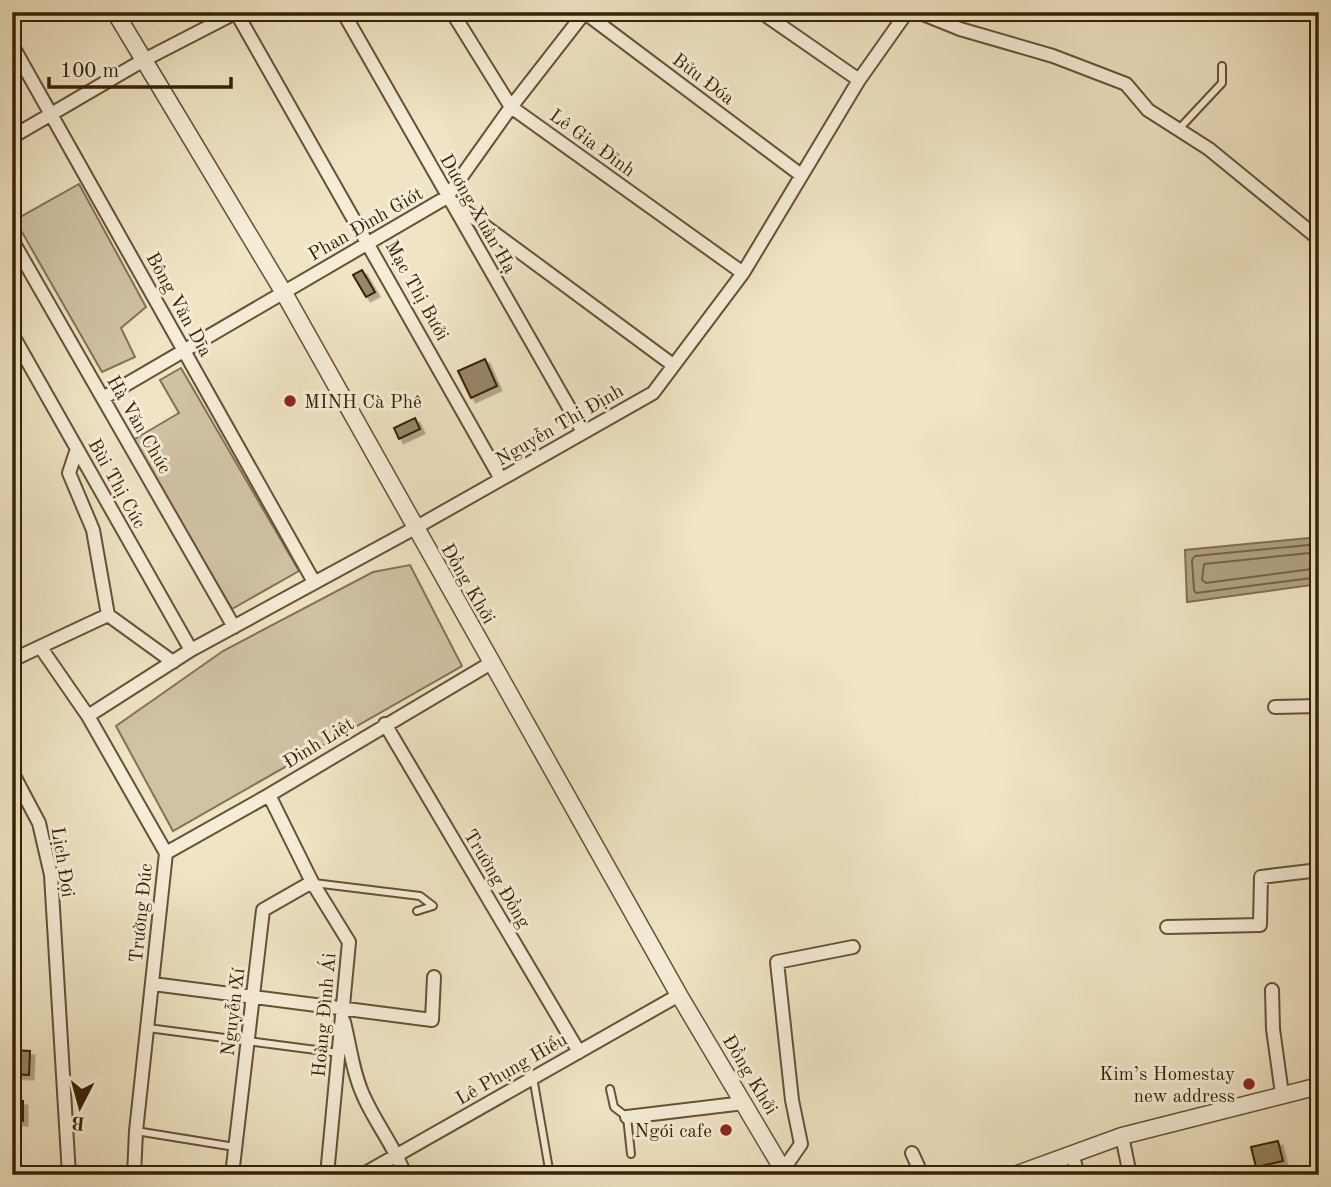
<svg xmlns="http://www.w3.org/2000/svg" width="1331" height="1187" font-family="'Old Standard TT',serif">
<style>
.green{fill:#d0c3a3;stroke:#847254;stroke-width:2}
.water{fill:#b0a282;stroke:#806e50;stroke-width:2}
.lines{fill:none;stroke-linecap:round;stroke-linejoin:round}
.shore{stroke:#746244;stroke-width:2}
.building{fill:#978668;stroke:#372105;stroke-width:2;filter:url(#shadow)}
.service-casing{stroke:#655234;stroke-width:10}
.minor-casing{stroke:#655234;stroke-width:16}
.tertiary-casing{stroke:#655234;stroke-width:19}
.service{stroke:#f5edd8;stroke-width:6}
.minor{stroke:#f5edd8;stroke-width:12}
.tertiary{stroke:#f5edd8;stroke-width:16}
.poi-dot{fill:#8f2418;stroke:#f5edd8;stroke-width:2.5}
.labels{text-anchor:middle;stroke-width:6;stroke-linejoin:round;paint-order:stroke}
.street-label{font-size:19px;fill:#372105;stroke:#f5edd8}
.poi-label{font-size:19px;fill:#372105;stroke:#f5edd8;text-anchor:end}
</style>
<defs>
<filter id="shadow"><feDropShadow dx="4.5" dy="4.5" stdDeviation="0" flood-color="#0004"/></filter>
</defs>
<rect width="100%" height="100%" fill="#efe4c3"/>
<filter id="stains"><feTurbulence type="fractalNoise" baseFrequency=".00286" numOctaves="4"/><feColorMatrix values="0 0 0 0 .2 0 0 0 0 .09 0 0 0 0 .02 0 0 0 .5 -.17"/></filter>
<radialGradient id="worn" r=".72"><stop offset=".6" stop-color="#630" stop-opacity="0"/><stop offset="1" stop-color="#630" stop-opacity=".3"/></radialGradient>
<path class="green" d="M79 184 146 307 121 328 135 357 102 372 15 220Z
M181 368 299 571 232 609 133 440 179 413 160 380Z
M410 565 462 666 173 831 116 726 223 651 373 572Z"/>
<path class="water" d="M1319 537V584L1187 602 1185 550Z"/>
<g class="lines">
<path class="shore" d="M1319 544 1195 556 1192 560 1194 590 1196 593 1319 577
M1319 552 1204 564 1202 580 1206 583 1319 568"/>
</g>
<path class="building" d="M362 270 375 292 366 297 353 275Z
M485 359 497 386 471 398 458 371Z
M415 418 420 429 399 439 394 428Z
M13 1050 30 1051 29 1075 12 1074Z
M12 1100 23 1101V1121H12Z
M1278 1141 1283 1161 1256 1167 1251 1147Z"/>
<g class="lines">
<defs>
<path id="service" d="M1178 130 1222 83V66
M314 883 420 896 433 906 417 911
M148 1028 339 1053
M533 1077 550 1175
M610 1089 614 1107 627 1117 631 1154
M136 1131 235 1147"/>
<path id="minor" d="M236 12 501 479
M343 12 583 432
M452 12 511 107 743 273
M584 12 801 175
M761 12 859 80
M918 12 960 29 1053 56 1126 84 1148 110 1209 149 1319 239
M12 45 314 582
M12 137 142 61 237 12
M451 201 673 365
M12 240 234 627
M12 334 191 650
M103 398 447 197 511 107 585 12
M77 449 69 473 93 530 108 615
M41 648 88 716 166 853 136 1131 134 1175
M12 660 108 615 173 662
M1275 707 1319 706
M88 716 191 650 415 528 653 393 743 273 859 80 907 12
M385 724 579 1052
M12 772 39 823 51 875 69 1175
M269 795 312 882 349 942 327 1175
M166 853 269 795 491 663
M1167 927 1260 925 1261 877 1319 870
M153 984 432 1020 434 977
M1272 990 1273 1029 1282 1094
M344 1022C350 1046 353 1074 364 1097 376 1124 395 1147 405 1175
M627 1117 744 1103
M1122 1136 1130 1175
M912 1153 922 1175
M1072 1153 1078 1175
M783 1170 801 1144 792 1100 777 962 853 947
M232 1175 263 910 312 882
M362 1175 679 995"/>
<path id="tertiary" d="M115 12 284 293 679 995 786 1175
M1015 1175 1122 1136 1319 1086"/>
</defs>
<use href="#service" class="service-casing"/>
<use href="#minor" class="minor-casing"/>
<use href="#tertiary" class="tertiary-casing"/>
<use href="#service" class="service"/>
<use href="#minor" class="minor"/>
<use href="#tertiary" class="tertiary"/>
</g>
<g class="poi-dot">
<circle cx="290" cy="401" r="7"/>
<circle cx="1249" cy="1084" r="7"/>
<circle cx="726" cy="1130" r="7"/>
</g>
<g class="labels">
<g class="street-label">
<text transform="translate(704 78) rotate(37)" y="7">Bửu Đóa</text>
<text transform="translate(593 142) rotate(36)" y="7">Lê Gia Đỉnh</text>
<text transform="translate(479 213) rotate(60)" y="7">Dương Xuân Hạ</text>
<text transform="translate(365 223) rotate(-30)" y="7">Phan Đình Giót</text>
<text transform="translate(418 290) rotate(61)" y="7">Mạc Thị Bưởi</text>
<text transform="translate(180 304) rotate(61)" y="7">Bông Văn Dĩa</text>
<text transform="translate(140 424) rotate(60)" y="7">Hà Văn Chúc</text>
<text transform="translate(559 424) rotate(-30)" y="7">Nguyễn Thị Định</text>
<text transform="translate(118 483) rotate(61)" y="7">Bùi Thị Cúc</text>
<text transform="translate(469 583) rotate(60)" y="7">Đồng Khởi</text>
<text transform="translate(318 742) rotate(-32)" y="7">Đinh Liệt</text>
<text transform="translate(64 862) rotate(81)" y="7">Lịch Đợi</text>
<text transform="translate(498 878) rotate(59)" y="7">Trường Đồng</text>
<text transform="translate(140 913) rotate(-84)" y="7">Trường Đúc</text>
<text transform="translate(232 1012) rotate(-83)" y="7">Nguyễn Xí</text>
<text transform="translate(323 1015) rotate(-85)" y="7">Hoàng Đình Ái</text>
<text transform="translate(511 1068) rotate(-30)" y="7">Lê Phụng Hiểu</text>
<text transform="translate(751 1074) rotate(59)" y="7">Đồng Khởi</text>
</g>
<g class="poi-label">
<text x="304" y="408" text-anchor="start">MINH Cà Phê</text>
<text x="1235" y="1080">Kim’s Homestay<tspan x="1235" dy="22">new address</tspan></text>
<text x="712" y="1137">Ngói cafe</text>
</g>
</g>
<rect width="1331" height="1187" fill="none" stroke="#efe4c3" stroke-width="42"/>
<rect x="14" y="14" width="1303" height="1159" fill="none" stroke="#372105" stroke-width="3.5"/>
<rect x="21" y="21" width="1289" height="1145" fill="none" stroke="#372105" stroke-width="2"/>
<g transform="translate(80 1107) rotate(186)" stroke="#f5edd8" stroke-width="5" paint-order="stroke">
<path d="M0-5L12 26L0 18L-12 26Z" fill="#372105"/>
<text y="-10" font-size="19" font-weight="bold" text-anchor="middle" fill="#372105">B</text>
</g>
<path d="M49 77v10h182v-10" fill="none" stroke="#372105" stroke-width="3.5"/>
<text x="60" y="77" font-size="21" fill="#372105" stroke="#f5edd8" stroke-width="5" paint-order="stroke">100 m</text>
<rect width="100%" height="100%" filter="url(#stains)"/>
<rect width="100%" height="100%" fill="url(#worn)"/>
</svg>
